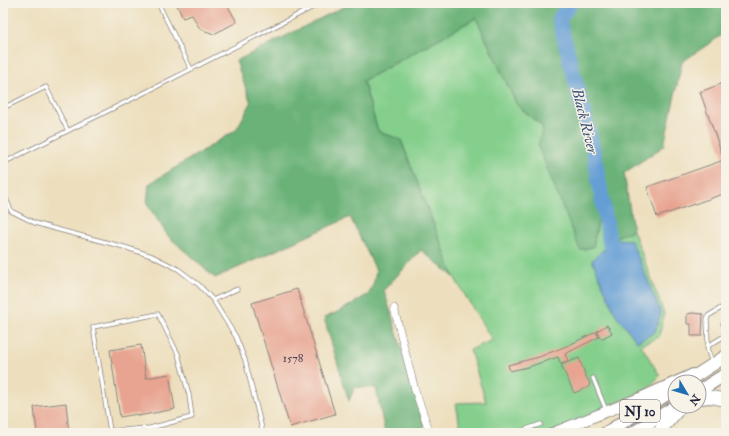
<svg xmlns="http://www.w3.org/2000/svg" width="729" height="436" font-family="'IM FELL Double Pica',serif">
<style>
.green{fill:#84cf8c;stroke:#537864}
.forest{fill:#6bb278;stroke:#466a5a}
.water{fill:#659ed4;stroke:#446088}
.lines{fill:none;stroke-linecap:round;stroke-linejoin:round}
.river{stroke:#659ed4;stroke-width:15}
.building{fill:#e8a491}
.service-casing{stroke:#88807c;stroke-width:5}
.minor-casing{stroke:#88807c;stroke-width:8}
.secondary-casing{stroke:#88807c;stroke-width:12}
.trunk-casing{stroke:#88807c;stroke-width:14}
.service{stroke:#fff;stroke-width:3.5}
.minor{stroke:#fff;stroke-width:7}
.secondary{stroke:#fff;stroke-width:10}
.trunk{stroke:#fff;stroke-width:12}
.labels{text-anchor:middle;stroke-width:3;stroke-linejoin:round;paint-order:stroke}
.number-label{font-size:12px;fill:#544250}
.shield{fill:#f7f3e8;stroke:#62616f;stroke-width:1}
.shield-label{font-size:13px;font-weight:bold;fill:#22223b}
.water-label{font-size:15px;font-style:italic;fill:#3d5478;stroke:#f7f3e8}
</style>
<rect width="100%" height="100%" fill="#f7f3e8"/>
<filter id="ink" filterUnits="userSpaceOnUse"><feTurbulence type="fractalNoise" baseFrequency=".025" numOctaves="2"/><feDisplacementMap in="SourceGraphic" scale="8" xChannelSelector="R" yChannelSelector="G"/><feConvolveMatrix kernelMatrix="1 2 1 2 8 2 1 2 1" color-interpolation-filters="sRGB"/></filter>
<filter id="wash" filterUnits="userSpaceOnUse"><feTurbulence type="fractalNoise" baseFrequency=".012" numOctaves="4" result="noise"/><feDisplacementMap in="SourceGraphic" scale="16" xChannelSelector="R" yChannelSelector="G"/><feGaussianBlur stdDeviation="0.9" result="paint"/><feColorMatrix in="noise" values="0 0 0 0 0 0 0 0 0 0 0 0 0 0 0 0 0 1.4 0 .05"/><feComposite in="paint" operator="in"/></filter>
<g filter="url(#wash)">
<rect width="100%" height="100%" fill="#eddfbd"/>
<path class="green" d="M476 18 517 105 543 127 593 247 599 216 613 238 633 230 664 313 659 337 641 345 660 376 647 389 615 404 569 433H461L456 403 486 402 470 350 492 340 454 277 401 140 378 131 363 81Z"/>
<path class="forest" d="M351 3H726V32L682 62 664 146 624 173 633 230 613 238 599 217 593 247 580 250 538 146 543 127 517 105 476 18 363 81 378 131 401 140 454 277 421 250 384 290 425 427 407 433H385L376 388 355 387 349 401 324 318 342 310 369 294 374 282 376 270 350 217 215 278 168 236 147 204 149 184 236 130 251 103 236 61Z"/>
<path class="water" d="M616 239 631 240 661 313 655 332 637 342 615 313 592 260Z"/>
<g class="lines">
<path class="river" d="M571 3 559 19 594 153 610 244"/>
</g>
<g id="blocks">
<path class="building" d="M176 3H226L237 22 214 34 200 29 192 15 183 18Z
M726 82V193L657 217 647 187 724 160 700 92Z
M297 289 335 414 290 427 252 303Z
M692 313 703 314 702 336H691V324H687V314Z
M607 325 612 333 601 339 597 331Z
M596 332 599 337 565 354 568 361 560 363 558 357 528 367 510 371 508 365 539 357 569 345Z
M141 345 146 378 169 374 175 409 138 416 137 414 120 417 110 350Z
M579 358 585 374V376H586L590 384 589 385V387L574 393 561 365Z
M66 403 69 433H37L34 407Z"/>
</g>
</g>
<g filter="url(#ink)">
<use href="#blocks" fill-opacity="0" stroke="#88807c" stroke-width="1"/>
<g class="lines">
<defs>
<path id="service" d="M158 3 191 69
M3 108 46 87 68 131
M3 163 154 88 321 3
M3 191 11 211 35 223 52 228 124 247 152 256 178 269 199 285 213 300 236 337 245 360 263 433
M213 300 237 289
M158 314 178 354 189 395 192 417 150 428 110 431 93 327Z
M723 324 726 323
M708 346 726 335
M712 363 707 348 708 343 707 320 708 316 726 305
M593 378 606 410
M515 433 541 424"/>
<path id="minor" d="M394 308 415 390 430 433"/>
<path id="secondary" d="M553 433 640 398 693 374"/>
<path id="trunk" d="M686 382 726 356
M699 391 726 374
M699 398 711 397 726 400
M606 433 675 389
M633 433 676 406
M658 433 678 410"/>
</defs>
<use href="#service" class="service-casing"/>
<use href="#minor" class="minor-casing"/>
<use href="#secondary" class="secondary-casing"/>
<use href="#trunk" class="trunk-casing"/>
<use href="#service" class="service"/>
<use href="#minor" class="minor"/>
<use href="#secondary" class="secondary"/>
<use href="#trunk" class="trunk"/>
</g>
</g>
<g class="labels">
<g class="number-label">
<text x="293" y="362">1578</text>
</g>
<rect class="shield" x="620" y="400" width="40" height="22" rx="3"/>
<g class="shield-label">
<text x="640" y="416">NJ 10</text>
</g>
<g class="water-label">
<text transform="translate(585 121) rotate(76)" y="5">Black River</text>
</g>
</g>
<rect width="729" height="436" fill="none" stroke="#f7f3e8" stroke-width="16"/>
<g transform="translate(687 394) rotate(128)"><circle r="19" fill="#f7f3e8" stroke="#a29fa3"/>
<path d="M0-3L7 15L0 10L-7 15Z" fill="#1f6fb2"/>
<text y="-6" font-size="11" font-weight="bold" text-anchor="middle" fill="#22223b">N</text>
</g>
</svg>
